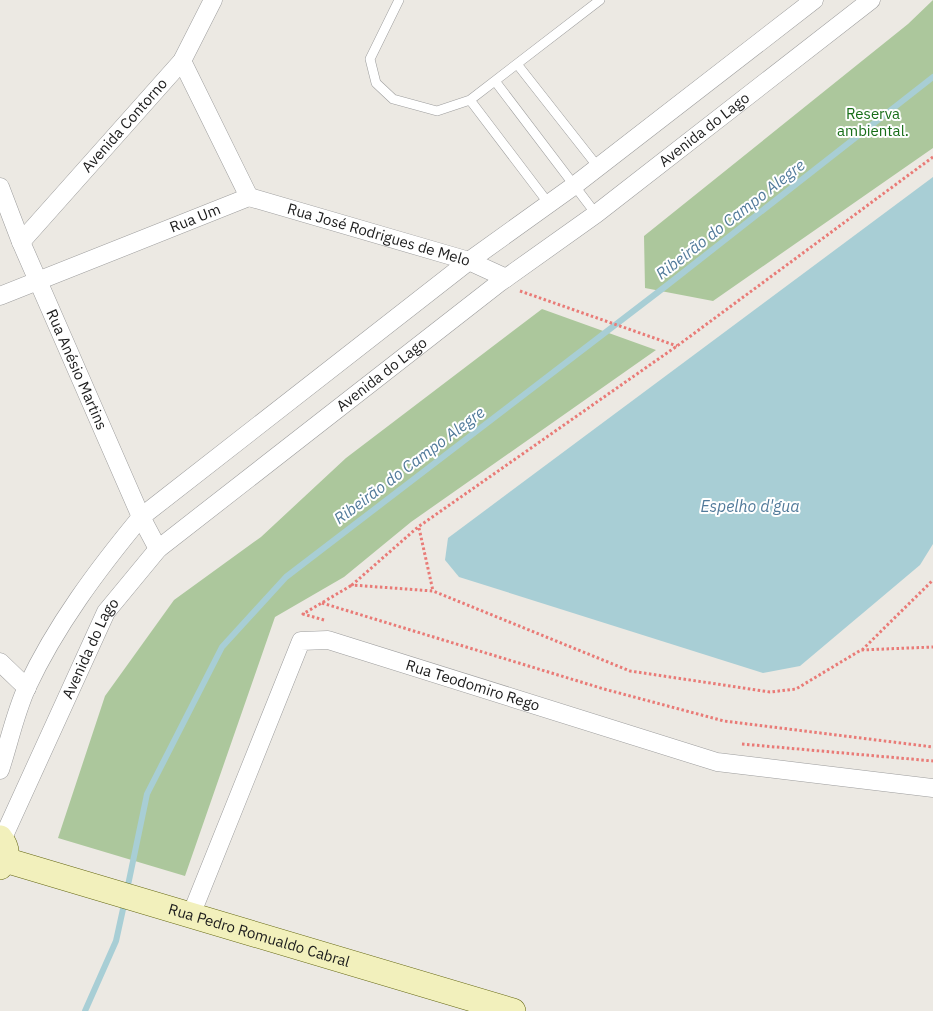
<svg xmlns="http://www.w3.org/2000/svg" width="933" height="1011" font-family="'IBM Plex Sans',sans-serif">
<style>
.forest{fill:#acc79c}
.water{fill:#a8ced5}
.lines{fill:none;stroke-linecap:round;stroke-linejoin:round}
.stream{stroke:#a8ced5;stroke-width:6}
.lane-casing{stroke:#9d9d9d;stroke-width:10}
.street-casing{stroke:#9d9d9d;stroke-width:19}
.secondary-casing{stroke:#636611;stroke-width:26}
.path{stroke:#e97b77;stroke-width:3;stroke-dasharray:2.5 2.5;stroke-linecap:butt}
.lane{stroke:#fff;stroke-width:9}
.street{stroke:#fff;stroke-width:18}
.secondary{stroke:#f2f0bc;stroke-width:25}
.labels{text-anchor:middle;stroke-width:4;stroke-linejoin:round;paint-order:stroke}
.park-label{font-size:15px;fill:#176d18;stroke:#fff}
.street-label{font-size:15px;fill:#1c1c1c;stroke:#fff}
.water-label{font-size:16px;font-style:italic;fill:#517a9a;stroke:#fff}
</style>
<rect width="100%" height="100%" fill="#ece9e3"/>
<path class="forest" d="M933 0V148L713 301 645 288 644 236 908 24Z
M542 309 656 350 411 522 344 577 275 617 185 876 58 838 105 696 174 600 261 537 346 458Z"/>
<path class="water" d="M933 177V544L920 565 800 666 763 673 459 577 445 560 448 538Z"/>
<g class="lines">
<path class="stream" d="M127 890 147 794 222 647 286 577 666 286 933 77
M85 1011 116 941 125 900"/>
<defs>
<path id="lane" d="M399 0 370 59 376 83 393 99 437 111 470 100 600 0
M517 64 598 167
M495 81 596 214
M470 100 549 204"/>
<g id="street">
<path d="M182 61 249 197"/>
<path id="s1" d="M0 187 21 242 141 517 158 549"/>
<path id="s2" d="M249 197 469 261 506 278"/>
<path id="s3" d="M21 242 182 61 213 0"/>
<path id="s4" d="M0 296 249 197"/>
<path d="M0 662 27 688"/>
<path d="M0 770C9 743 15 713 27 687 56 625 98 569 141 517L469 261 575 185 814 0"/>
<path id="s5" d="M2 840 106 612 158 549 499 283 596 214 871 0"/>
<path id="s6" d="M191 915 301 641 328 640 717 762 933 788"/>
</g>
<g id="secondary">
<path d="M0 838C8 848 8 857 0 867"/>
<path id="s7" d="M5 860 513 1011"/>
</g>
</defs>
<use href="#lane" class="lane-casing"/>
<use href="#street" class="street-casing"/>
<use href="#secondary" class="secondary-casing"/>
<path class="path" d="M933 157 677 346 418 527 352 585 433 591 630 671 770 692 796 689 861 650 933 647
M520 291 677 346
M419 528 433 591
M322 603 604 689 724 721 933 747
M324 620 303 614 352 585
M862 650 933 580
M742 744 933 761"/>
<use href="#lane" class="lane"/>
<use href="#street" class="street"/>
<use href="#secondary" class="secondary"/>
</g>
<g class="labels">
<g class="park-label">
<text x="873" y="119">Reserva<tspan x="873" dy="17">ambiental.</tspan></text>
</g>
<g class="street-label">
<text dy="5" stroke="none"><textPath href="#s3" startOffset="156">Avenida Contorno</textPath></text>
<text dy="5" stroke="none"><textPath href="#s5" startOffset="1021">Avenida do Lago</textPath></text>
<text dy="5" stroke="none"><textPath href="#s4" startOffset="210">Rua Um</textPath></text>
<text dy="5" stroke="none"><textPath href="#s2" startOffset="135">Rua José Rodrigues de Melo</textPath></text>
<text dy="5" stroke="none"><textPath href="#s1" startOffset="198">Rua Anésio Martins</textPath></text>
<text dy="5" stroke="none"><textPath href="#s5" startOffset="616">Avenida do Lago</textPath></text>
<text dy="5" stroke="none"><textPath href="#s5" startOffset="211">Avenida do Lago</textPath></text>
<text dy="5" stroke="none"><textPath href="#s6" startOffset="474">Rua Teodomiro Rego</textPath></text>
<text dy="5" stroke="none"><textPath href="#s7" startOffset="265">Rua Pedro Romualdo Cabral</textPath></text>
</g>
<g class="water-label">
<text transform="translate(730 219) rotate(-38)" y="6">Ribeirão do Campo Alegre</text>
<text transform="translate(409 465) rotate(-37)" y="6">Ribeirão do Campo Alegre</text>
<text x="750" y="512">Espelho d'gua</text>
</g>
</g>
</svg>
